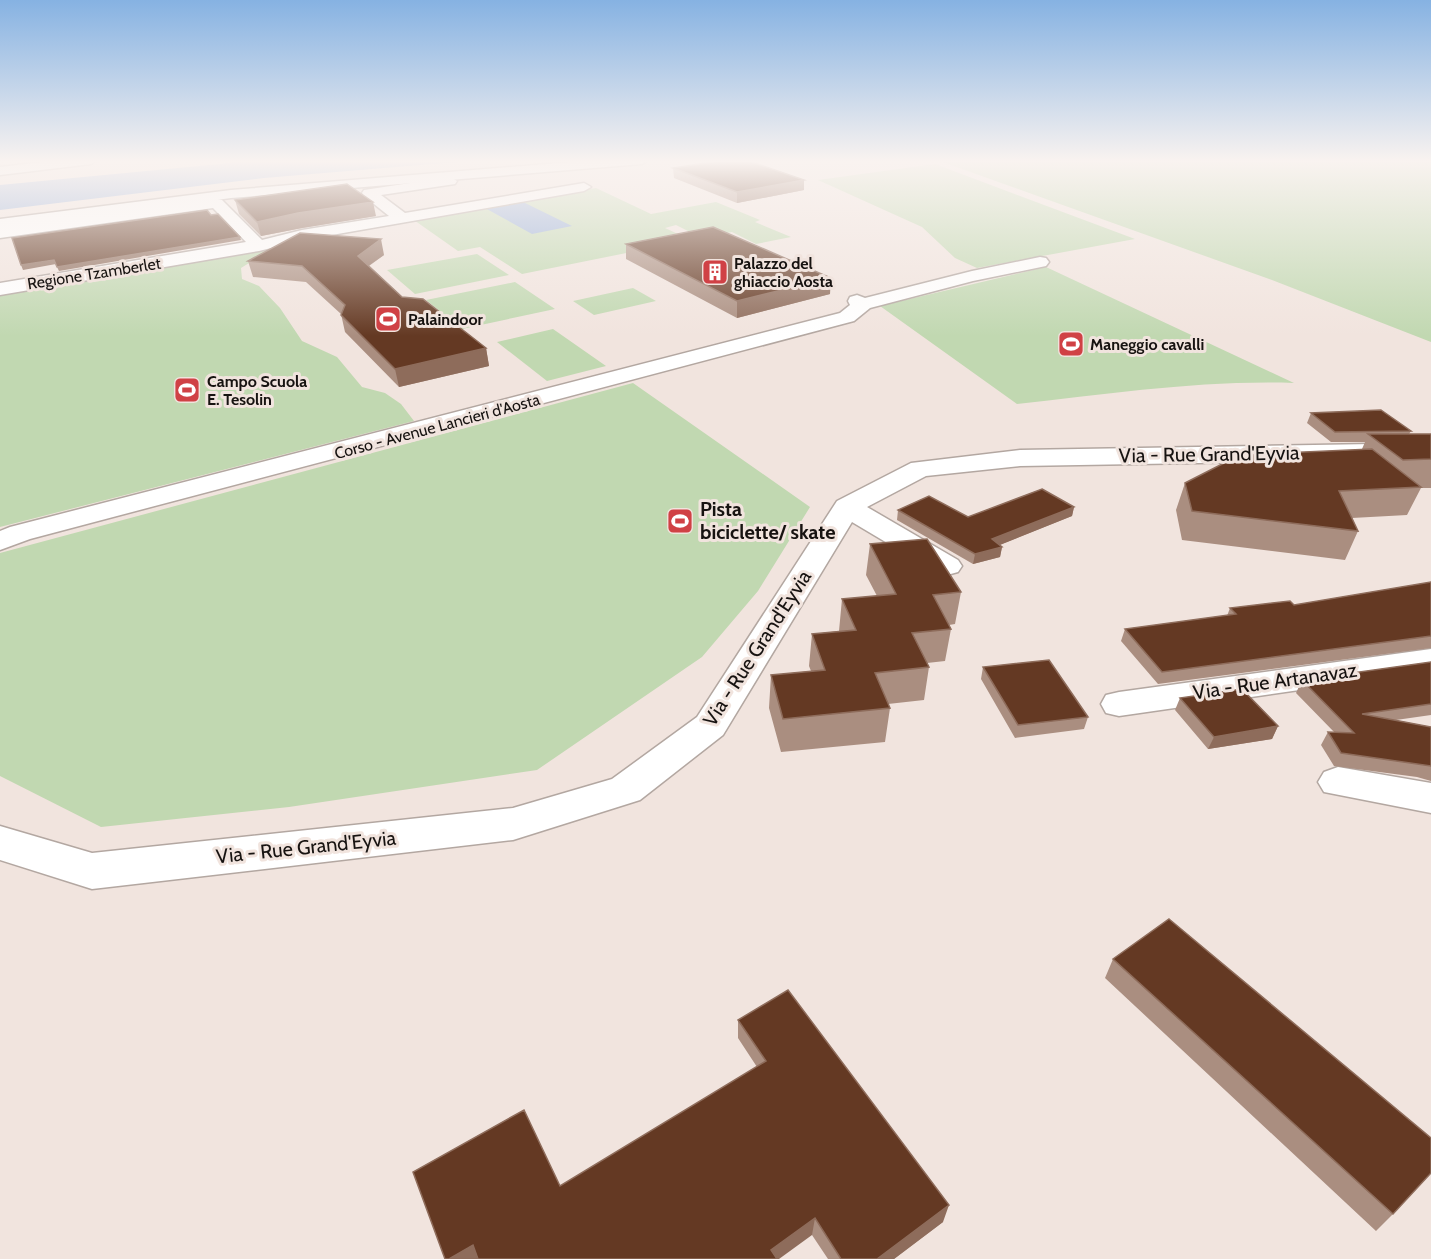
<svg xmlns="http://www.w3.org/2000/svg" width="1431" height="1259" font-family="Cabin,sans-serif">
<style>
.green{fill:#c1d8b1}
.water{fill:#94aed9}
.lines{fill:none;stroke-linecap:round;stroke-linejoin:round}
.minor-casing{stroke:#b3a7a1;stroke-width:3}
.major-casing{stroke:#b3a7a1;stroke-width:3}
.highway-casing{stroke:#b3a7a1;stroke-width:3}
.minor{fill:#fff;fill-rule:evenodd}
.major{fill:#fff;fill-rule:evenodd}
.highway{fill:#fff;fill-rule:evenodd}
.wall{fill:#aa8e80}
.shaded-wall{fill:#8e6c5b}
.building{fill:#643923;stroke:#8e6c5b;stroke-width:1.5}
.labels{text-anchor:middle;stroke-width:6;stroke-linejoin:round;paint-order:stroke}
.far-poi-label{font-size:16px;font-weight:bold;fill:#171311;stroke:#f1e4de;text-anchor:start}
.far-street-label{font-size:16px;fill:#171311;stroke:#f1e4de}
.street-label{font-size:20px;fill:#171311;stroke:#f1e4de}
.poi-label{font-size:20px;font-weight:bold;fill:#171311;stroke:#f1e4de;text-anchor:start}
</style>
<rect width="100%" height="100%" fill="#f1e4de"/>
<path class="green" d="M937 160H1431V342L1272 280Z
M935 164 1135 239 977 268 955 258 922 227 818 180Z
M596 188 651 214 716 202 760 220 755 222 791 237 756 244 732 232 702 238 676 225 665 228 691 240 522 274 480 247 458 251 411 218Z
M266 247 270 250 241 268 242 279 259 286 280 308 302 341 337 357 362 387 385 393 401 404 414 421 0 527V292Z
M477 254 509 275 415 294 387 270Z
M1046 267 1294 383C1201 380 1109 394 1017 404L880 306Z
M515 282 555 309 462 329 426 300Z
M633 288 656 301 594 315 573 301Z
M553 329 606 366 547 381 497 342Z
M633 383 810 507 758 591 702 657 537 770 289 807 101 827 0 776V553Z"/>
<path class="water" d="M480 160 264 178 0 210V185L251 161Z
M523 202 572 226 532 234 485 208Z"/>
<g class="lines">
<defs>
<path id="minor" d="M450 177 457 181 455 184 381 195 405 213 584 183 591 187 584 191 303 240 259 251 0 295V283L246 242 213 208 0 238V228L217 199 222 200 262 240 302 230 389 216 364 196 362 193 364 190Z
M1040 257 1046 258 1049 262 1046 266 973 281 870 308 854 321 30 539 0 550V531L10 527 840 313 850 305 848 301 850 297 857 295 865 298 972 271Z
M1431 443V459L1020 466 926 476 867 507 958 560 962 566 958 572 947 575 936 572 852 522 723 735 640 800 513 840 92 889 0 860V826L92 853 513 808 612 779 697 717 837 501 911 463 1020 450Z
M1431 649V671L1119 716 1106 713 1101 704 1106 695 1119 692Z
M1338 767 1431 783V813L1324 792 1318 782 1324 772Z"/>
<path id="major" d="M60 160H97L91 164 0 175V167Z"/>
<path id="highway" d="M596 160H648L642 164 231 198 0 229V219L231 190Z"/>
</defs>
<use href="#minor" class="minor-casing"/>
<use href="#major" class="major-casing"/>
<use href="#highway" class="highway-casing"/>
<use href="#minor" class="minor"/>
<use href="#major" class="major"/>
<use href="#highway" class="highway"/>
</g>
<path class="wall" d="M673 168 804 180V190L737 203 674 178Z
M235 200 376 216 302 228 261 236 239 214Z
M626 244 830 294 737 318 626 259Z
M384 255 369 266 402 297 486 348 489 366 399 387 345 332 341 314 306 282 253 277 248 261Z
M1311 413 1411 431 1409 434H1431V488H1421L1407 515 1352 518 1358 531 1345 560 1182 540 1176 510 1185 483 1362 449 1365 442H1331L1307 423Z
M1074 507 1072 516 999 545 1002 547 1000 557 973 564 897 520 898 510 968 517Z
M870 544 961 592 955 624 949 625 951 629 945 661 927 663 929 667 924 700 888 704 890 708 885 742 781 752 769 708 771 675 811 671 809 666 812 634 839 631 842 599 877 596 866 575Z
M1431 582V648L1158 684 1121 641 1125 629 1227 616 1230 608 1294 605Z
M1431 662V715L1396 720 1431 727V781L1417 777 1334 766 1321 745 1328 732 1335 733 1296 693 1302 680Z
M983 667 1088 717 1084 729 1015 738 981 679Z
M1180 698 1278 726 1272 739 1208 749 1175 710Z
M1113 959 1393 1214 1376 1231 1105 978Z
M738 1020 943 1222 894 1259H828L812 1235 560 1186 757 1067 738 1038Z"/>
<path class="shaded-wall" d="M804 180V190L737 203V192Z
M373 202 376 216 302 228 261 236 257 222 298 213Z
M240 237 241 240 59 271 57 267Z
M381 239 384 255 361 271 358 256Z
M54 260 56 264 23 270 21 265Z
M831 278 830 294 737 318V301Z
M486 348 489 366 399 387 395 369Z
M1074 507 1072 516 990 549 992 539Z
M1002 547 1000 557 973 564 975 554Z
M1278 726 1272 739 1208 749 1214 737Z
M949 1205 943 1222 894 1259H877Z
M815 1218 812 1235 779 1259H770L771 1250Z
M473 1245 478 1259H449Z"/>
<path class="building" d="M725 160H746L804 180 737 192 673 168Z
M347 184 373 202 298 213 257 222 235 200Z
M207 210 211 215 218 214 240 237 57 267 54 260 21 265 12 238Z
M713 227 831 278 737 301 626 244Z
M300 233 381 239 358 256 402 297 423 299 486 348 395 369 341 315 345 305 302 266 248 261Z
M1381 410 1411 431 1335 432 1311 413Z
M1368 434H1431V459L1403 460Z
M1372 449 1421 487 1339 491 1358 531 1192 511 1185 483 1230 460 1256 454Z
M1042 489 1074 507 992 539 1002 547 975 554 898 510 929 496 968 517Z
M927 539 961 592 933 595 951 629 912 633 929 667 875 673 890 708 783 719 771 675 825 670 812 634 856 630 842 599 896 594 870 544Z
M1431 582V636L1162 672 1125 629 1236 614 1230 608 1290 601 1294 605Z
M1049 660 1088 717 1018 725 983 667Z
M1431 662V704L1362 714 1431 727V766L1341 753 1328 732 1354 733 1302 680Z
M1242 689 1278 726 1214 737 1180 698Z
M1169 919 1431 1138V1173L1393 1214 1113 959Z
M788 990 949 1205 877 1259H841L815 1218 771 1250 777 1259H478L473 1245 449 1259H445L413 1172 524 1110 560 1186 766 1061 738 1020Z"/>
<linearGradient id="sky" x2="0" y2="1"><stop stop-color="#86b2e2"/><stop offset="0.48" stop-color="#f9f3f0"/><stop offset="1" stop-color="#f9f3f0" stop-opacity="0"/></linearGradient>
<rect width="1431" height="336" fill="url(#sky)"/>
<defs>
<symbol id="building-square" viewBox="-11 -11 22 22"><rect x="-9" y="-9" width="18" height="18" rx="4" fill="#d04145" stroke="#f1e4de"/><path d="M-4-6H4V6H1V3H-1V6H-4ZM-2.5-4.3h1.7v1.8h-1.7ZM.8-4.3h1.7v1.8H.8ZM-2.5-1h1.7V.8h-1.7ZM.8-1h1.7V.8H.8Z" fill="#fff"/></symbol>
<symbol id="stadium-square" viewBox="-11 -11 22 22"><rect x="-9" y="-9" width="18" height="18" rx="4" fill="#d04145" stroke="#f1e4de"/><path d="M0-5a6.5 5 0 1 0 0 10a6.5 5 0 1 0 0-10ZM-3.5-1.8h7v3.6h-7Z" fill="#fff"/></symbol>
</defs>
<g fill-rule="evenodd">
<use href="#building-square" x="700" y="257" width="30" height="30"/>
<use href="#stadium-square" x="373" y="304" width="30" height="30"/>
<use href="#stadium-square" x="1056" y="329" width="30" height="30"/>
<use href="#stadium-square" x="172" y="375" width="30" height="30"/>
<use href="#stadium-square" x="665" y="506" width="30" height="30"/>
</g>
<g class="labels">
<g class="far-poi-label">
<text x="734" y="269">Palazzo del<tspan x="734" dy="18">ghiaccio Aosta</tspan></text>
<text x="408" y="325">Palaindoor</text>
<text x="1090" y="350">Maneggio cavalli</text>
<text x="207" y="387">Campo Scuola<tspan x="207" dy="18">E. Tesolin</tspan></text>
</g>
<g class="far-street-label">
<text transform="translate(94 273) rotate(-9)" y="6">Regione Tzamberlet</text>
<text transform="translate(437 426) rotate(-15)" y="6">Corso - Avenue Lancieri d'Aosta</text>
</g>
<g class="street-label">
<text transform="translate(1209 454) rotate(-1)" y="7">Via - Rue Grand'Eyvia</text>
<text transform="translate(757 648) rotate(-57)" y="7">Via - Rue Grand'Eyvia</text>
<text transform="translate(1275 681) rotate(-8)" y="7">Via - Rue Artanavaz</text>
<text transform="translate(306 847) rotate(-6)" y="7">Via - Rue Grand'Eyvia</text>
</g>
<g class="poi-label">
<text x="700" y="516">Pista<tspan x="700" dy="23">biciclette/ skate</tspan></text>
</g>
</g>
</svg>
